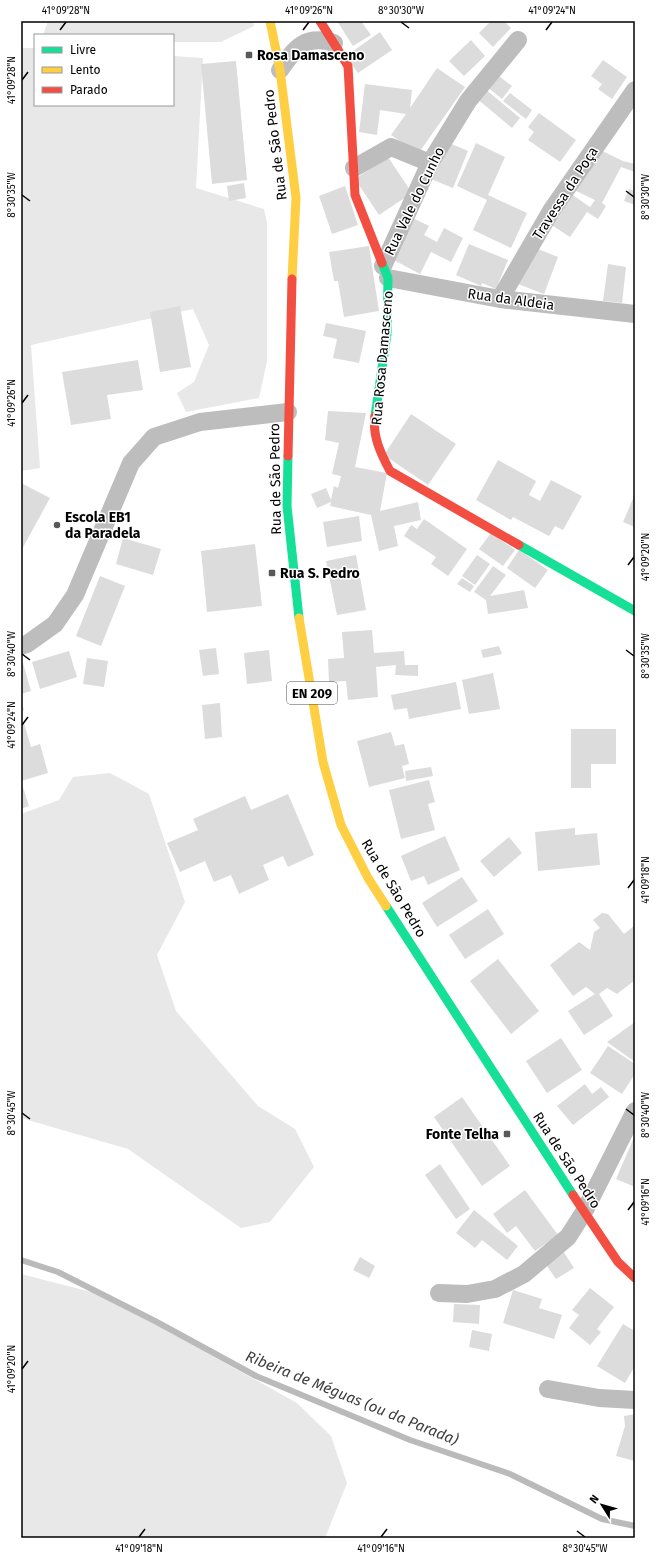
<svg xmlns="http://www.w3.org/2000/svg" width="656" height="1559" font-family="'Fira Sans',sans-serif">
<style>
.green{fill:#e8e8e8}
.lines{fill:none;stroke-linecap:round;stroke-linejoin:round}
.stream{stroke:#bababa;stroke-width:6}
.building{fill:#dcdcdc}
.street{stroke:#bdbdbd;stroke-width:18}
.fast{stroke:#16e098;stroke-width:9}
.slow{stroke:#ffcf43;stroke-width:9}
.jam{stroke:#f24e42;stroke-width:9}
.ticks{fill:none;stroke:#000;stroke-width:1.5}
.poi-dot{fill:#595959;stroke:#fff;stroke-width:1.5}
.labels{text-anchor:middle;stroke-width:3;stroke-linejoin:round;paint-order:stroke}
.shield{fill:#fff;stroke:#4c4c4c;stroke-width:1}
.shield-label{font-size:13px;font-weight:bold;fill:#000}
.poi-label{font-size:14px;font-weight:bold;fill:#000;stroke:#fff;text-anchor:start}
.street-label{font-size:14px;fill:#000;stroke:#fff}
.water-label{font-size:15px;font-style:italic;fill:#3e3e3e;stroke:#fff}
.neatline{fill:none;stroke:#000;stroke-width:1.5}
.ticks-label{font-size:10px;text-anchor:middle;fill:#000}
</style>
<rect width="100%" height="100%" fill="#fff"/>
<path class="green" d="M48 21H253L254 26 221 42H173V35H43Z
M21 48H35V105H173V56L203 58 196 188 264 209 267 223V361L259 398 186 412 177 393 194 382 209 345 193 309 31 345 40 468 21 471Z
M110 773 149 794 185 902 157 955 176 1011 258 1106 295 1129 314 1167 270 1222 241 1228 128 1149 21 1118V814L59 800 73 777Z
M21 1274 103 1295 297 1403 331 1436 347 1483 325 1538H21Z"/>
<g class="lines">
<path class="stream" d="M21 1260 58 1272 155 1321 256 1376 410 1440 510 1474 602 1519 635 1526"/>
</g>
<path class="building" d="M337 21H361L371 35 353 46Z
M491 21H504L511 28 493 47 479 33Z
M380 32 392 50 358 73 346 56Z
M471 40 485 56 464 76 449 61Z
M603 60 627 77 612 99 598 89 602 84 591 76Z
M236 61 247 180 212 184 201 64Z
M437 68 465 87 418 154 391 135 406 114 380 110 377 135 359 132 365 84 412 90 410 108Z
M496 74 512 86 502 99 486 86Z
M484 88 520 118 512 128 476 98Z
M510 93 532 110 526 119 503 101Z
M539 113 576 140 560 162 528 140 534 132 528 127Z
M447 142 468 151 453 188 431 179Z
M476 143 505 157 488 195 527 213 511 248 473 230 487 200 457 186Z
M594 147 623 161 635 164V172L621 167 602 203 606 206 598 219 587 212 570 237 547 222 567 191 590 207 595 200 572 189Z
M388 157 412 193 379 215 355 179Z
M244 183 246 198 229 201 227 186Z
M345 186 358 225 332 234 319 196Z
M629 189 635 191V205L624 201Z
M411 217 429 226 424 235 437 242 444 228 463 238 451 262 431 252 420 274 390 258Z
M469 244 508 260 496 289 482 283 481 286 456 275Z
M369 246 379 311 344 317 338 281H334L329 252Z
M533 247 558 257 544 294 518 284Z
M608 264 626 267 622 303 603 301Z
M180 306 191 367 160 372 150 312Z
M326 323 366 331 359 363 333 358 337 339 323 336Z
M138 360 143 390 107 395 111 419 71 425 62 372Z
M328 411 366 413 355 467 387 473 380 511 418 502 421 520 394 526 398 546 379 551 371 515 330 506 331 502 317 508 311 494 326 488 331 500 334 486 338 488 341 476 332 474 339 443 325 440Z
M411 414 456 444 428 485 384 455Z
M498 460 536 481 529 495 540 501 551 480 582 496 563 530 555 526 549 536 513 517 511 520 476 500Z
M21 483 50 498 21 551Z
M635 494V527L623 522Z
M359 516 362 541 327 547 323 522Z
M424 519 467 549 448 576 431 564 436 557 404 536 411 525 417 529Z
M491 533 515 550 503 566 479 549Z
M123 538 161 549 153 575 116 564Z
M255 544 262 606 207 612 201 551Z
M519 550 548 570 535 588 507 568Z
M356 555 366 610 337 615 326 561Z
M477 555 490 564 475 585 462 576Z
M493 566 506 575 490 596 524 590 528 608 488 614 486 600 474 592Z
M100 576 125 586 101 646 76 636Z
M462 578 474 586 470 592 457 584Z
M372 630 374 653 404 651 405 665H418V676L395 675 396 665 376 667 378 697 348 700 346 681 329 682 328 659 344 658 342 632Z
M499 646 502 654 483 658 481 650Z
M216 648 219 674 203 676 199 650Z
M269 650 272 681 247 684 244 653Z
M69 651 77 677 40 689 32 662Z
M87 658 108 661 104 687 83 684Z
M21 663H23L31 691 21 694Z
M493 673 500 709 469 714 462 680Z
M456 682 461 709 409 719 407 708 394 710 391 695Z
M21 700 24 710 21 711Z
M220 703 222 737 205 739 202 705Z
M24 723 31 747 40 744 48 773 21 781V724Z
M571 729H616V764H591V788H571Z
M391 732 395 746 404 744 409 764 402 766 405 778 369 787 357 741Z
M431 767 433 776 406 781 405 771Z
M429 780 435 802 428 804 435 830 401 839 389 790Z
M21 781 29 806 21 809Z
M288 794 314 855 288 867 283 856 263 865 269 880 239 894 231 875 214 882 205 861 180 872 167 843 198 830 193 819 245 796 251 810Z
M575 828V835L597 833 600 865 538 871 535 832Z
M445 836 460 870 428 885 424 876 411 881 401 856Z
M509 837 522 853 494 877 480 861Z
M462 877 478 901 437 927 422 903Z
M488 909 504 934 465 959 449 935Z
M602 913 608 914 624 934 635 925V980L617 994 607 988 599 994 613 1016 584 1035 568 1011 595 994 586 987 573 996 550 965 579 942 590 950 594 932 600 928 593 920Z
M498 959 539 1011 511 1034 470 981Z
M635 1022V1062L607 1042Z
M561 1038 582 1070 547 1093 526 1061Z
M608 1046 635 1064V1074L622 1094 590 1073Z
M585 1084 592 1094 601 1087 609 1097 573 1125 557 1106Z
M462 1097 510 1166 482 1186 434 1117Z
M635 1135V1187L616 1179Z
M440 1164 470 1209 456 1219 425 1175Z
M525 1190 558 1235 535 1251 516 1226 507 1233 493 1214Z
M635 1198V1208L631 1207Z
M474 1210 518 1246 507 1260 482 1240 475 1248 456 1233Z
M563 1251 574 1268 556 1279 545 1263Z
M360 1257 375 1266 369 1278 353 1270Z
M590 1288 614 1307 597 1329 601 1332 590 1345 569 1328 579 1315 572 1310Z
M513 1290 542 1299 539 1308 562 1315 554 1339 503 1323Z
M454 1304 480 1305 479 1324 453 1322Z
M623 1324 635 1331V1366L625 1383 597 1366Z
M472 1330 492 1334 489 1351 469 1347Z
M635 1414V1461L616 1456 625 1426 624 1416Z"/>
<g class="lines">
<path class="street" d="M280 70C295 48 305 34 334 43
M354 168 391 147 430 163
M383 266 430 163 468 101 518 40
M388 278 500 299 635 314
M500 299 551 211 635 90
M21 646 27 644 55 624 75 595 131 463 154 437 200 422 288 412
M439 1293 467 1294 495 1289 524 1274 568 1237 584 1212 635 1111
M548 1389 599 1398 635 1400"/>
<path class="fast" d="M375 416 387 334 388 278 382 263
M288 456 287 506 299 618
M519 545 635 611
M386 906 573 1195"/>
<path class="slow" d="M270 21 280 70 296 198 292 279
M299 618 323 762 341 825 368 878 386 906"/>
<path class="jam" d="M320 21 348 66 355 195 382 263
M375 416C372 436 381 454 390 471L519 545
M288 456 292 279
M573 1195 618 1262 635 1278"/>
</g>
<path class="ticks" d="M401 22 409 28M60 30 66 22M303 30 309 22M546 30 552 22M22 80 28 72M626 191 634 197M22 195 30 201M22 403 28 395M628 565 634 557M626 650 634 656M22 654 30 660M22 725 28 717M628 888 634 880M626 1109 634 1115M22 1113 30 1119M628 1210 634 1202M22 1369 28 1361M577 1531 585 1537M139 1537 145 1529M381 1537 387 1529"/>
<g class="poi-dot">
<rect x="245" y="51" width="8" height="8" rx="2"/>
<circle cx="57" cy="525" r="4"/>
<rect x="268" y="569" width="8" height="8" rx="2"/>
<rect x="503" y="1130" width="8" height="8" rx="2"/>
</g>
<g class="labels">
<rect class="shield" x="287" y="682" width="50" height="22" rx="3"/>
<g class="shield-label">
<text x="312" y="698">EN 209</text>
</g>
<g class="poi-label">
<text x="257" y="60">Rosa Damasceno</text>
<text x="65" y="522">Escola EB1<tspan x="65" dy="16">da Paradela</tspan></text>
<text x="280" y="578">Rua S. Pedro</text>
<text x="499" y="1139" text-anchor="end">Fonte Telha</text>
</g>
<g class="street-label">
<text transform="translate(275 145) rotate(-97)" y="5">Rua de São Pedro</text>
<text transform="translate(565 193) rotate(-57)" y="5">Travessa da Poça</text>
<text transform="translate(414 201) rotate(-64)" y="5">Rua Vale do Cunho</text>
<text transform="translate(511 299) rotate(8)" y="5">Rua da Aldeia</text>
<text transform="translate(382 358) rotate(-85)" y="5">Rua Rosa Damasceno</text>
<text transform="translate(275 479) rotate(-91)" y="5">Rua de São Pedro</text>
<text transform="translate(394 888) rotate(59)" y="5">Rua de São Pedro</text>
<text transform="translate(567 1160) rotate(57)" y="5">Rua de São Pedro</text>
</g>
<g class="water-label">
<text transform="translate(352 1398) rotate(22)" y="5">Ribeira de Méguas (ou da Parada)</text>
</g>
</g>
<rect width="656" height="1559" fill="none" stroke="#ffffff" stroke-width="44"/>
<rect x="34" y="34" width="140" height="72" fill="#ffffff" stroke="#999999"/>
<rect x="42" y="47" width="20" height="6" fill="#16e098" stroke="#999999"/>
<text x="70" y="54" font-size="12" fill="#000000">Livre</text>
<rect x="42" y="67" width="20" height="6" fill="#ffcf43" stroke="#999999"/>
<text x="70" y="74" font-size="12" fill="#000000">Lento</text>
<rect x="42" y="87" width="20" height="6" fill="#f24e42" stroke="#999999"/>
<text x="70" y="94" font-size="12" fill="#000000">Parado</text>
<g transform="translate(602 1505) rotate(307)" stroke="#ffffff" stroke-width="3" paint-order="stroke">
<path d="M0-3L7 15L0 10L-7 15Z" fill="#000000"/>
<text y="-6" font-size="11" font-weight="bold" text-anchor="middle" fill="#000000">N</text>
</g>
<rect x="22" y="22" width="612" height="1515" class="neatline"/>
<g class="ticks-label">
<text x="66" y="14">41°09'28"N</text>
<text x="309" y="14">41°09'26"N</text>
<text x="401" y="14">8°30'30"W</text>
<text x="552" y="14">41°09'24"N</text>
<text transform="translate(11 80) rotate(-90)" y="4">41°09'28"N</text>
<text transform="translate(11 195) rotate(-90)" y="4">8°30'35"W</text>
<text transform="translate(645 197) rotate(-90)" y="4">8°30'30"W</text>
<text transform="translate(11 403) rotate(-90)" y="4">41°09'26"N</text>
<text transform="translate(645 557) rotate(-90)" y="4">41°09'20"N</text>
<text transform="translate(11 654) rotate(-90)" y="4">8°30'40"W</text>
<text transform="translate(645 656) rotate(-90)" y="4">8°30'35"W</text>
<text transform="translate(11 725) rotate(-90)" y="4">41°09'24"N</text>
<text transform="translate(645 880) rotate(-90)" y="4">41°09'18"N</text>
<text transform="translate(11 1113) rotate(-90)" y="4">8°30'45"W</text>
<text transform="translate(645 1115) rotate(-90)" y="4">8°30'40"W</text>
<text transform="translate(645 1202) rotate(-90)" y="4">41°09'16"N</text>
<text transform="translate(11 1369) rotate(-90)" y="4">41°09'20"N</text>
<text x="139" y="1552">41°09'18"N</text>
<text x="381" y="1552">41°09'16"N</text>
<text x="585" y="1552">8°30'45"W</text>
</g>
</svg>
